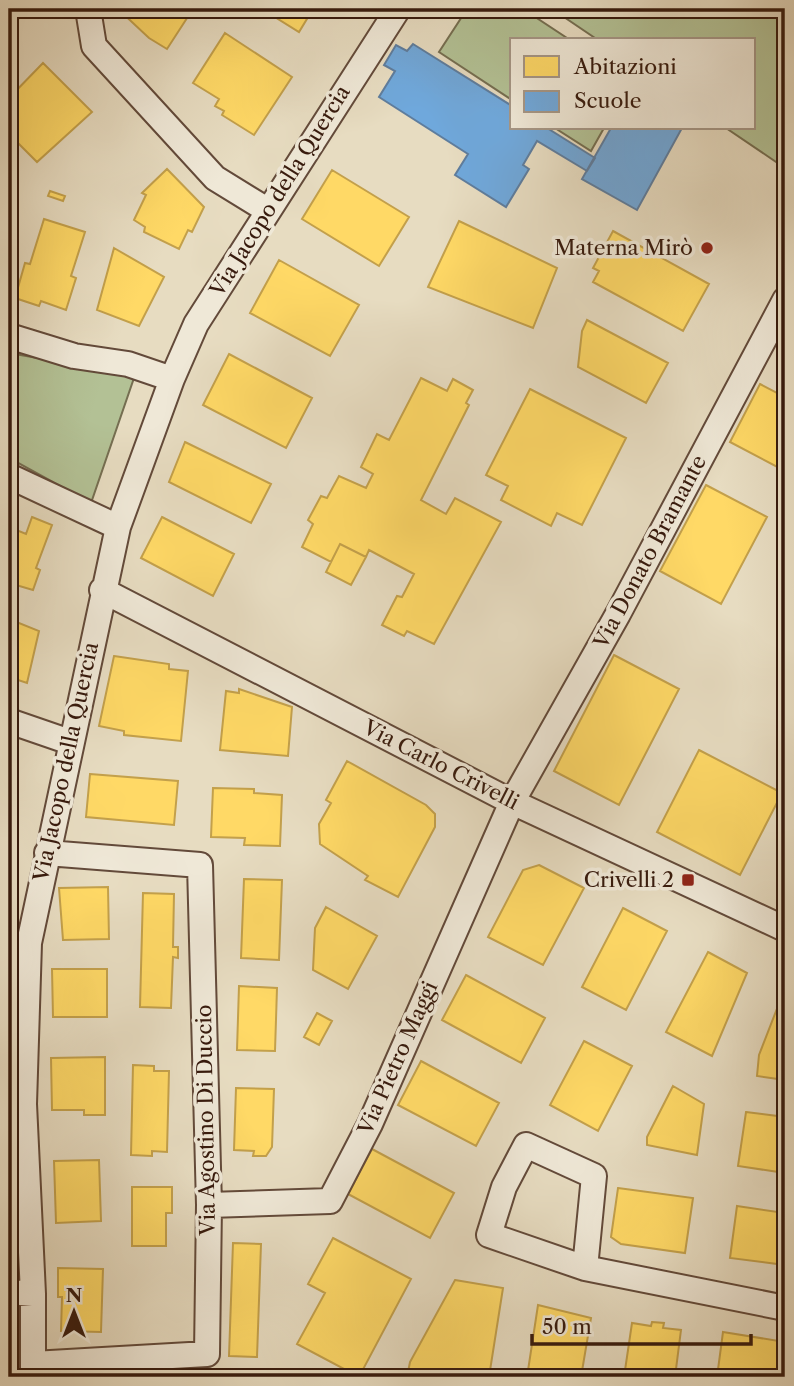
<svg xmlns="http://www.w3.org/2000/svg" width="794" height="1386" font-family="'Libre Caslon Text',serif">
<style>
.green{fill:#b3c195;stroke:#756e51;stroke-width:2}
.homes{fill:#ffd966;stroke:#c3a04b;stroke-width:2}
.schools{fill:#6fa8dc;stroke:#5e7d9e;stroke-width:2}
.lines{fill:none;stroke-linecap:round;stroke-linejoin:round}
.minor-casing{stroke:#634a3a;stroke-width:28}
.minor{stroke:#efe8d7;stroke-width:24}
.poi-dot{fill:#8f2418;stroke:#efe8d7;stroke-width:2.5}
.labels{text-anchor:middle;stroke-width:7;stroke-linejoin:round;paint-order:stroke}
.street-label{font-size:21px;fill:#371a0d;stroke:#efe8d7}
.poi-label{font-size:21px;fill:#371a0d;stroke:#efe8d7;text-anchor:end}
</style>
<rect width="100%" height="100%" fill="#e7dcc1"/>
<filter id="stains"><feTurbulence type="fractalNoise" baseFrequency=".00286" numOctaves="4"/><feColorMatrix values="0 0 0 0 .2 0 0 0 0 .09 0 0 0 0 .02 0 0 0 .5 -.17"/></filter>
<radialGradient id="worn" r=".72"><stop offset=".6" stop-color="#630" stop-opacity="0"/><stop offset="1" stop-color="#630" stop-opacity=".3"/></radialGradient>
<path class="green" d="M467 9H523L570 40H512V100L439 52Z
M565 9H785V168L726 128H754V40H598L561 15Z
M555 128H604L591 151Z
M9 353 135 375 91 503 9 458Z"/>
<path class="homes" d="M9 9H25L9 33Z
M118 9H180L189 15 167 49 149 38Z
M262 9H313L299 32Z
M225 33 292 77 254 135 222 115 224 111 215 106 219 99 193 83Z
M43 63 92 112 37 162 9 134V98Z
M167 169 204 207 192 232 188 230 179 249 144 232 145 227 134 220 146 195 142 193Z
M332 170 409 217 379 266 302 219Z
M50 191 65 196 63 201 48 196Z
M44 219 85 232 71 276 76 278 66 310 41 301 39 306 15 298 25 263 30 264Z
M459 221 557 268 533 328 428 287Z
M613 231 709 284 683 331 593 282 599 271 593 268Z
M114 248 164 277 139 326 97 310Z
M279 260 359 305 330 356 250 313Z
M587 320 668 363 646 403 578 367 582 331Z
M229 354 312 398 286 448 203 405Z
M421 378 447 391 453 379 473 390 466 403 469 405 421 500 446 514 455 498 501 522 434 644 407 631 404 636 382 625 397 596 402 597 414 574 369 550 366 557 340 544 331 562 302 547 313 524 308 520 321 496 327 498 339 476 366 488 373 474 361 467 377 434 389 440Z
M760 384 785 397V471L730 442Z
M530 389 626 438 582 525 557 513 551 526 501 500 508 486 486 475Z
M185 442 271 484 251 523 169 482Z
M706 485 767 517 721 604 660 571Z
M32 517 52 525 36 568 40 570 33 590 9 583V527L26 534Z
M162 517 234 554 213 596 141 558Z
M340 544 366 557 351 585 326 572Z
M9 619 39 631 27 683 9 677Z
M614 655 679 689 619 805 554 771Z
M114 656 169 664V669L188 671 181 741 124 735V731L99 726Z
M239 689 292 707 288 756 220 750 226 691 239 693Z
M699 750 782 793 740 875 657 832Z
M347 761 426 805 435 814V827L398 897 365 880 368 876 320 844 319 824 331 803 326 800Z
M90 774 178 781 174 825 86 817Z
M213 788 254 789V793L282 795 280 846 244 845 245 838 211 837Z
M539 865 584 888 543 965 488 937 523 870Z
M244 879 282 880 279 960 241 958Z
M108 887 109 939 63 940 59 888Z
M143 893 174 894 173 947H178V958L173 957 171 1008 140 1007Z
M326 907 377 936 348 989 313 970 315 928Z
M623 908 667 931 626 1010 582 987Z
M708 952 747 973 712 1056 666 1032Z
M52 969H107V1017H53Z
M466 975 545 1018 521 1063 442 1020Z
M239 986 277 988 275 1051 237 1050Z
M785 988V1080L757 1076 759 1055Z
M317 1013 332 1021 319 1045 304 1037Z
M584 1041 632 1066 598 1131 550 1105Z
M105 1057V1115H84V1110H52L51 1058Z
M421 1061 499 1103 476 1146 398 1105Z
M133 1065 154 1066V1071H169L167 1152 152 1151V1156L131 1155Z
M673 1086 704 1104 697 1155 647 1145V1137Z
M236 1088 274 1089 272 1147 266 1156H253L254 1151 234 1150Z
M746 1112 785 1117V1173L738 1166Z
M372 1149 454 1193 430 1238 348 1194Z
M99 1160 101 1221 56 1223 54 1161Z
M132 1187H172V1213H166V1246H132Z
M618 1188 693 1198 685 1253 621 1244 611 1237Z
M737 1206 785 1213V1265L730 1258Z
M333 1238 411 1279 359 1377 297 1344 325 1293 308 1284Z
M233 1243 261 1244 257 1357 229 1356Z
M58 1268 103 1269 101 1332 61 1331 62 1297H58Z
M455 1280 503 1288 489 1377H407L410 1362Z
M538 1305 591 1318 581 1377H527Z
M652 1322 664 1323 663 1328 681 1330 675 1377H624L632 1323 651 1326Z
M723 1332 785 1342 782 1377H717Z"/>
<path class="schools" d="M413 44 512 106V128H547L595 158 587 171 537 141 523 165 529 169 506 207 455 175 468 154 379 97 395 71 384 65 396 45 407 51Z
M611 128H682L637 210 582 179Z"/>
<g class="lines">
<defs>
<path id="minor" d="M88 9 94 46 215 178 267 210
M9 336 74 356 128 364 172 379
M9 476 118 527
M102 590 512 802 785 929
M9 721 70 742
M209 1205 330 1201 370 1124 512 802 618 614 785 300
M585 1268 594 1176 526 1145 504 1187 489 1235 585 1268 785 1308
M9 1292 33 1294
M33 1364 207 1354 209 1205 200 865 47 853
M33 1377V1294L24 1104 29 943 118 527 172 379 196 324 398 9"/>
</defs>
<use href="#minor" class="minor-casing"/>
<use href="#minor" class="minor"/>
</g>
<g class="poi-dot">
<circle cx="707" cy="248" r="7"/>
<rect x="681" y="873" width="14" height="14" rx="3.5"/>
</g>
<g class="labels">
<g class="street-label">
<text transform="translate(280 191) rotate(-58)" y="7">Via Jacopo della Quercia</text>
<text transform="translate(650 552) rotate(-62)" y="7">Via Donato Bramante</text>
<text transform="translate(66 762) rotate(-78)" y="7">Via Jacopo della Quercia</text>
<text transform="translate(441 765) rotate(27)" y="7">Via Carlo Crivelli</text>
<text transform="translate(398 1058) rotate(-66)" y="7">Via Pietro Maggi</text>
<text transform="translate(206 1120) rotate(-91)" y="7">Via Agostino Di Duccio</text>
</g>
<g class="poi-label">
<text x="693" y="255">Materna Mirò</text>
<text x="674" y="887">Crivelli 2</text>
</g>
</g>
<rect width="794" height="1386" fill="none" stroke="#e7dcc1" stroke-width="35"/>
<rect x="10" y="10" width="773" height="1365" fill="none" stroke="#371a0d" stroke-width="3.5"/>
<rect x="18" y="18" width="759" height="1351" fill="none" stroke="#371a0d" stroke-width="2"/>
<rect x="510" y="38" width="245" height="91" fill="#efe8d7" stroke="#a59686" stroke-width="2"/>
<rect x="524" y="56" width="35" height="21" fill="#ffd966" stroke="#a59686" stroke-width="2"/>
<text x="574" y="74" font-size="21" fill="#371a0d">Abitazioni</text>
<rect x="524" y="91" width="35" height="21" fill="#6fa8dc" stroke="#a59686" stroke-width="2"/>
<text x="574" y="108" font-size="21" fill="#371a0d">Scuole</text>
<g transform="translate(74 1312)" stroke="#efe8d7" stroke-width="5" paint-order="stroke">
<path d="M0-5L12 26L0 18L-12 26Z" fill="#371a0d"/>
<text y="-10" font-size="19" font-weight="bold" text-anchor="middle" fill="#371a0d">N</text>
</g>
<path d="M532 1334v10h219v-10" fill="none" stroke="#371a0d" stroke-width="3.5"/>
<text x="542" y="1334" font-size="21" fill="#371a0d" stroke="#efe8d7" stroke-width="5" paint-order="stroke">50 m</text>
<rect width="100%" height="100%" filter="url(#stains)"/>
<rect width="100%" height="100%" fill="url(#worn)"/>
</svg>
